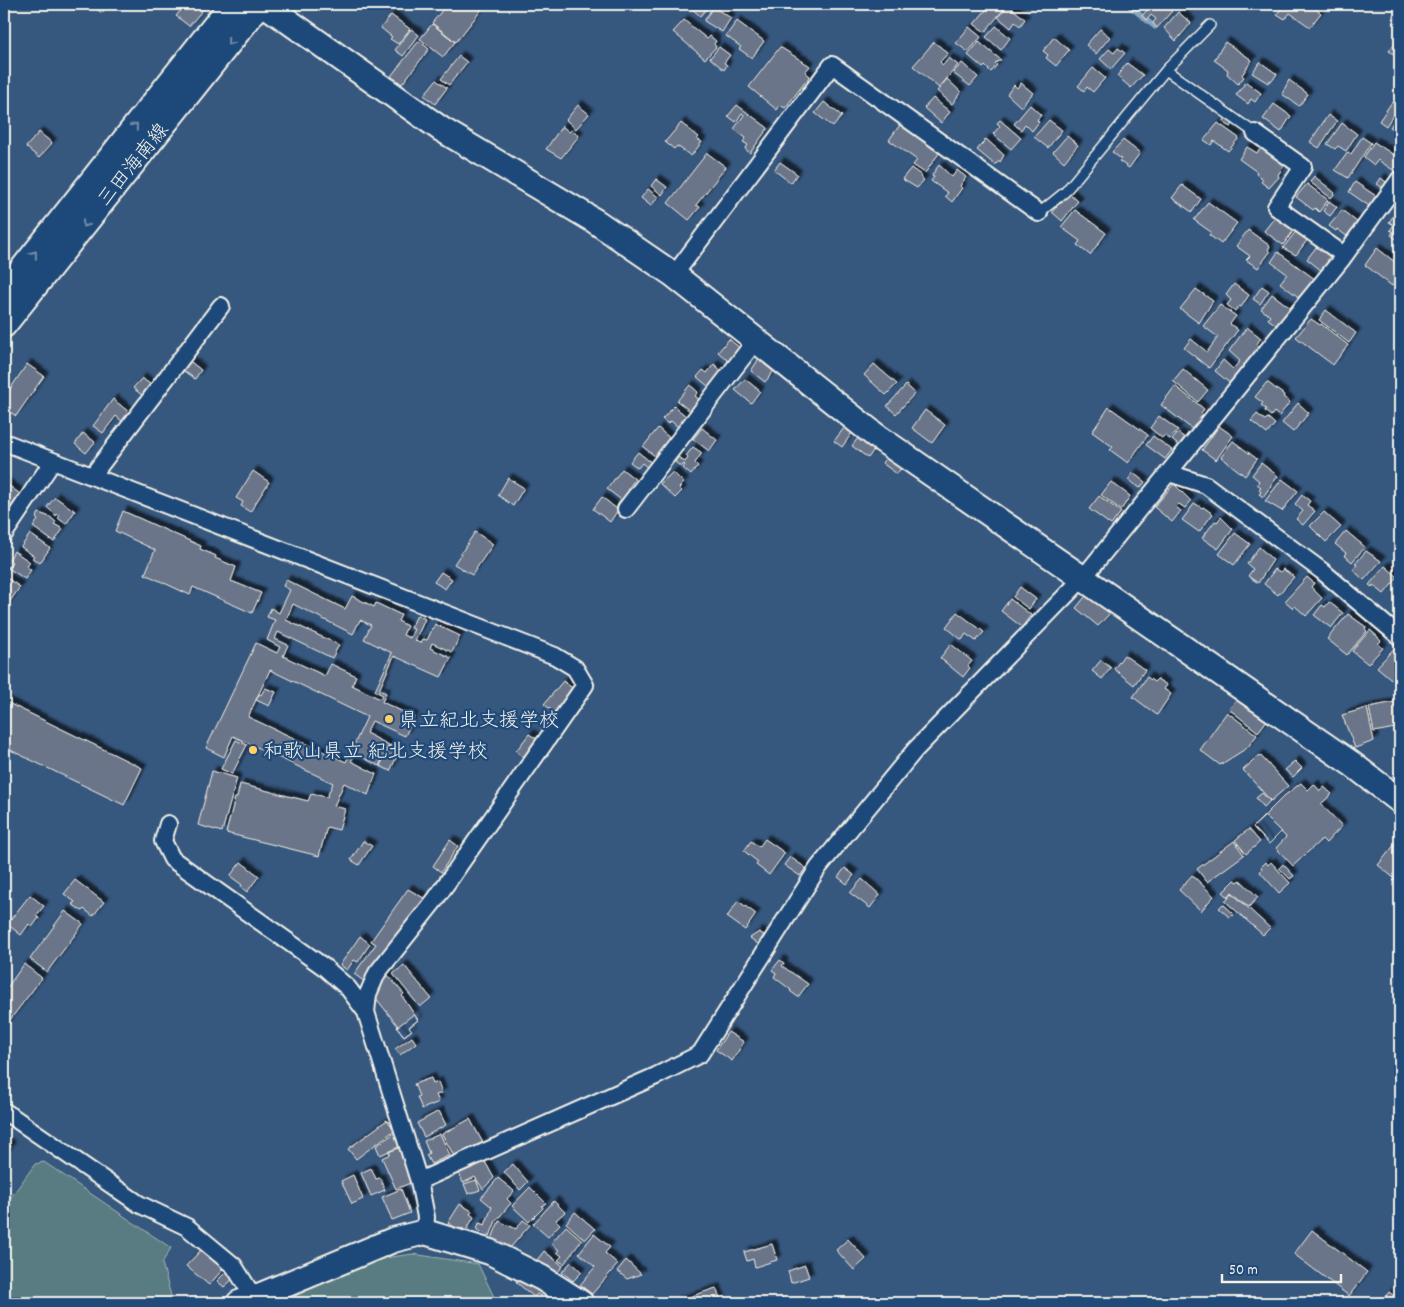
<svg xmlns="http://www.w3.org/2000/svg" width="1404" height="1307" font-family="Dekko,'Klee One',sans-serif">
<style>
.green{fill:#597c82;stroke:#a6b6b5}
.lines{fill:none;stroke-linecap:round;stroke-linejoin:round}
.stream{stroke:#8aa6bc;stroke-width:5}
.building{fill:#6a7489;stroke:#f4f1e8;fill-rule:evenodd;filter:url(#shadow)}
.lane-casing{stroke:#f4f1e8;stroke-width:12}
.street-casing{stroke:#f4f1e8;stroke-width:20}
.secondary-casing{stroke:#f4f1e8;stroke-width:28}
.lane{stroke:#1f4a7a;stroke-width:9}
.street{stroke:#1f4a7a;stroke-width:16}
.secondary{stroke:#1f4a7a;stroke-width:24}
.oneway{stroke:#748da6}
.poi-dot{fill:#ffd166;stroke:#1f4a7a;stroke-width:2}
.labels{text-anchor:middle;stroke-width:4.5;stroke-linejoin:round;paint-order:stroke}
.street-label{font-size:20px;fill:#f4f1e8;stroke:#1f4a7a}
.poi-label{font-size:20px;fill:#f4f1e8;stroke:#1f4a7a;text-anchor:start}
</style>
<defs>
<filter id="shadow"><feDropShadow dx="4.5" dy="-4.5" stdDeviation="1" flood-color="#0009"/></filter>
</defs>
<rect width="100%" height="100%" fill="#36577e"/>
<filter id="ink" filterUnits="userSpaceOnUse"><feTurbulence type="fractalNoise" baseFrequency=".02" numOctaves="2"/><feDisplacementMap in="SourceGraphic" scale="10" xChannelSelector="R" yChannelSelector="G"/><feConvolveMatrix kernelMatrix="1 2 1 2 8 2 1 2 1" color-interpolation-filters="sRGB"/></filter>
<g filter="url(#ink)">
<path class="green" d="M44 1162 171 1248 162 1263 173 1303H4V1207L35 1164Z
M413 1254 478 1264 497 1303H292L299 1291 369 1260Z"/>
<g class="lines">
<path class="stream" d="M1127 4 1155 27"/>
</g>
<path class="building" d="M89 4H109L102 13Z
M186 4H203L206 6 189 26 176 16Z
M447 4H486L456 42 432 23Z
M690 4H710V5L700 16 689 6Z
M991 4H1008L985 32 974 24Z
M1152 4 1162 5 1163 4 1172 11 1157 28 1153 23 1156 19 1151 15 1147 20 1142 16Z
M1285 4H1309L1321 13 1310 27 1290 13 1285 19 1277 14Z
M1008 5 1025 19 1020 26 1015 22 1011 28 998 17Z
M713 7 731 18 722 32 704 21Z
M1178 12 1191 23 1176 41 1164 28Z
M391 15 410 29 398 44 390 39 392 37 381 28Z
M684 20 707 39 710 36 716 41 714 44 716 47 705 59 673 32Z
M737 21 764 41 752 58 739 49 741 47 726 36Z
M432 24 455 42 443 57 420 39Z
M996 26 1010 38 1001 50 986 37Z
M969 27 981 37 968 52 956 43Z
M411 29 419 35 403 56 395 50Z
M1100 29 1110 37 1096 54 1086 45Z
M1400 35V59L1389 51Z
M1054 37 1069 50 1056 66 1046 58 1048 55 1043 51Z
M419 41 429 49 402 84 391 76Z
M934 42 948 53 940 62 943 65 949 58 958 65 939 88 913 66Z
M979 42 1001 60 995 63 997 65 991 72 985 66 983 68 968 55Z
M1225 42 1252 60 1242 75 1244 77 1238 84 1227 74 1228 70 1214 60Z
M719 47 730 55 724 63 727 65 724 70 710 58Z
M780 47 810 66 805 72 810 76 785 108 780 105 777 110 749 87Z
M1118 48 1125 53 1111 69 1100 59 1109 49 1114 53Z
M459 56 467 62 449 85 441 79Z
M1260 62 1277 74 1272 81 1270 80 1268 83 1252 73Z
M962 63 978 77 970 86 953 73Z
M1127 63 1143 75 1131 88 1117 76Z
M1093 68 1105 78 1093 92 1087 87 1084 91 1078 86Z
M947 79 961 92 952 104 937 91Z
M436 80 447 88 435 104 424 95Z
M1289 80 1308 94 1299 106 1282 94Z
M1246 82 1261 93 1255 102 1251 99 1248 104 1236 95Z
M1021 83 1033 93 1021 107 1007 94 1014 85 1017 88Z
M933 98 950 112 941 123 924 108Z
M824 102 842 116 833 127 815 113Z
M1392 102 1399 106 1386 126 1379 121Z
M1274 104 1291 116 1281 132 1263 119Z
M578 105 589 114 576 129 566 120Z
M737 105 768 128 750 153 745 149 748 145 743 142 746 138 734 129 744 115 742 113 736 122 728 116Z
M1030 105 1041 115 1037 120 1039 122 1032 131 1025 124 1021 130 1014 124Z
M1400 112V129L1398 132 1390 127Z
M1228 115 1235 120 1231 127 1223 122Z
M1328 115 1337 121 1319 148 1310 142Z
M1000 120 1021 138 1011 149 993 134 1000 126 997 123Z
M1049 120 1062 130 1048 148 1034 137Z
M902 122 930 143 928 144 940 152 925 173 913 165 917 160 889 140Z
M681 123 699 137 697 139 702 142 691 156 677 146 674 149 665 142Z
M1218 123 1239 138 1228 151 1214 141 1211 145 1204 140Z
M1342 123 1357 134 1346 151 1338 146 1335 149 1327 144Z
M562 126 569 132 571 130 579 136 561 158 546 149Z
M39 132 52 143 39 158 26 147Z
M1067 136 1078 145 1064 162 1053 152Z
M1362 137 1371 143 1348 178 1335 170 1348 152 1351 154Z
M986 139 1004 155 1000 162 999 161 995 165 977 150Z
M1123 140 1140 153 1129 168 1119 161 1121 159 1112 152Z
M1374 142 1400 159 1393 170 1378 160 1374 165 1364 157Z
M1247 147 1257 153 1262 147 1285 164 1278 175 1279 177 1269 188 1261 182 1263 179 1256 174 1257 172 1239 159Z
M707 153 726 167 696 205 700 207 689 220 668 203Z
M780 162 797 174 791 183 774 170Z
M939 165 952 177 957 170 966 177 960 186 962 188 952 202 945 196 948 193 931 181 934 177 932 176 934 172Z
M911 168 922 176 920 177 924 180 917 188 902 179Z
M1314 176 1335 193 1331 198 1310 182Z
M1381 178 1390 185 1386 190 1377 184Z
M656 179 667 187 662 195 651 186Z
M1355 182 1379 198 1372 208 1349 192Z
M1307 184 1328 200 1319 212 1315 208 1313 210 1296 197Z
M1182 185 1201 199 1192 212 1172 198Z
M648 189 658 197 651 206 641 198Z
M1068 192 1078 201 1062 221 1052 212Z
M1329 201 1337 207 1330 216 1323 211Z
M1208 202 1237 223 1221 244 1209 235 1211 232 1194 220Z
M1075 210 1106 233 1090 255 1077 245 1080 241 1061 227Z
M1342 210 1358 223 1348 237 1337 229 1336 231 1329 226Z
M1400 210V242L1391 235 1393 232 1390 230 1394 225 1389 222 1397 211 1399 212Z
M1275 217 1294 230 1283 245 1264 231Z
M1248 230 1270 246 1268 250 1270 252 1258 268 1246 260 1250 256 1236 246Z
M1297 230 1308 239 1296 255 1283 248Z
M1318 245 1331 255 1327 260 1329 261 1322 271 1307 259Z
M1377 248 1400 266V275L1392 286 1365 265Z
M1278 252 1316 280 1301 299 1280 283 1287 274 1271 262Z
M1234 284 1249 295 1241 307 1239 306 1235 311 1227 305 1231 300 1226 295Z
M1262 286 1269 291 1260 304 1253 299Z
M1196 289 1213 301 1199 323 1180 309Z
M1272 294 1292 309 1279 327 1268 319 1270 316 1261 309Z
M1220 305 1236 316 1230 324 1238 330 1209 368 1184 348 1191 339 1207 352 1210 348 1218 337 1203 326Z
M1326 310 1356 333 1349 343 1319 320Z
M1311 319 1320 325 1321 324 1348 345 1333 365 1296 337Z
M1247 327 1261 338 1256 345 1261 349 1232 385 1215 371 1223 360 1233 369 1240 361 1229 351Z
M729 339 747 354 735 367 718 352Z
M760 357 777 367 765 382 751 371Z
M187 359 201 370 195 379 181 369Z
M27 364 44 376 16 416 4 408V398Z
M714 364 727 376 714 391 697 377 703 370 707 373Z
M874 364 897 384 886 395 864 375Z
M1183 369 1208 390 1198 402 1173 381Z
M142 378 151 385 143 396 133 388Z
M745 379 760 391 751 403 735 390Z
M1267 382 1284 395 1283 397 1290 402 1279 416 1274 412 1271 416 1265 411 1266 409 1261 405 1263 403 1255 397Z
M690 385 698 392 695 396 702 402 693 413 677 401Z
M906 385 915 393 896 414 887 406Z
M1175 386 1204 409 1201 413 1203 415 1192 429 1161 405Z
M113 399 130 413 123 422 116 416 103 433 93 426Z
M1298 403 1309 413 1293 432 1282 423Z
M674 406 687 417 678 427 671 421 668 424 662 419Z
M1109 407 1148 435 1128 463 1110 450 1113 447 1092 432Z
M925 410 945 425 932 443 912 428Z
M1257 414 1265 420 1268 418 1275 424 1267 434 1251 421Z
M1159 416 1178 430 1170 439 1165 435 1162 438 1150 428Z
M848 423 855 429 842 447 834 441Z
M1219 426 1233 436 1216 460 1202 450Z
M658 428 673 441 659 459 643 447Z
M702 428 717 440 709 451 693 439Z
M864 430 876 447 868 458 852 446Z
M83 433 95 442 86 453 75 444Z
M1178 433 1189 441 1183 449 1172 440Z
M1153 436 1172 450 1165 459 1146 445Z
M1233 441 1257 459 1245 476 1221 457Z
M693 447 702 453 695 463 698 466 691 475 683 468 685 465 684 464 681 467 675 462 678 457 685 462 688 458 686 456Z
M638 452 653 464 649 469 642 463 638 468 630 462Z
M890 452 905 462 897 474 882 463Z
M1261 463 1278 476 1263 497 1259 494 1261 492 1259 489 1261 487 1257 484 1259 481 1252 475Z
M622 469 635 479 628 489 632 491 624 502 607 489Z
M253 471 269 482 250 512 241 506 243 502 236 498Z
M673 472 684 483 679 488 682 491 675 498 660 484Z
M1133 473 1145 482 1140 488 1128 480Z
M508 478 524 488 513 506 498 495Z
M1282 479 1298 491 1282 511 1265 501Z
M4 482 20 494 10 508 4 504Z
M1111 482 1130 496 1121 510 1101 495Z
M1174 484 1191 501 1185 508 1179 504 1176 507 1181 511 1172 522 1154 507Z
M1302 495 1310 501 1307 505 1315 511 1303 525 1296 519 1303 511 1295 504Z
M1099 496 1121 512 1111 525 1089 509Z
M55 497 75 511 66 524 58 518 60 516 57 514 56 516 47 507Z
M602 497 618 510 610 522 593 509Z
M1194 504H1196L1202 508 1203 507 1213 514 1199 532 1182 520Z
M123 511 201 546 200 549 216 556 215 558 236 567 231 581 261 593 252 613 193 587 190 595 145 574 155 550 115 531Z
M1324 512 1341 527 1326 542 1310 526Z
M39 513 50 517 56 522 54 524 63 529 54 542 33 527 38 520 36 518Z
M1221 517 1233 529 1218 549 1202 538 1215 521 1217 522Z
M1346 531 1365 547 1352 562 1344 555 1346 553 1335 544Z
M475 532 493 544 472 575 454 564Z
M1235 533 1250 544 1234 565 1219 554Z
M30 534 50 548 40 563 32 558 34 556 21 547Z
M1259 547 1273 560 1258 583 1248 576 1253 569 1247 564Z
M14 551 30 562 27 567 31 570 25 579 8 568 12 562 9 560Z
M1366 551 1381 561 1364 580 1353 570 1357 565 1355 564Z
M1385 566 1398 577 1384 594 1373 585 1372 587 1369 585Z
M1275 569 1280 572 1283 569 1294 577 1278 595 1264 584Z
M441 572 452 579 445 589 434 582Z
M4 576 20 587 8 604 4 601Z
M1307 577 1314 583 1311 587 1322 598 1306 616 1295 606 1293 608 1285 601Z
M286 580 345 609 352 596 374 607 376 603 401 615 398 621 407 626 403 635 410 638 414 629 411 628 417 615 425 619 415 641 421 643 423 639 427 640 435 624 460 636 452 652 432 643 430 648 451 658 441 677 394 656 379 690 386 693 382 702 414 717 405 736 372 721 366 733 389 745 379 766 356 754 351 761 376 774 368 795 344 783 334 806 345 809 339 830 327 827 319 856 226 833 235 798H237L240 784 308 801 311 794 327 797 333 783 233 736 224 757 206 748 256 643 277 653 280 647 267 640 275 620 267 617 271 608 279 613 290 590 283 586ZM293 604 353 634 360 620 371 625 364 639 392 653 375 691 383 695 380 699 352 685 356 676 331 664 325 676 283 656 288 645 275 639 278 632 332 658 339 645 286 620ZM270 670 367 717 346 762 248 717Z
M1020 587 1036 599 1029 609 1013 597Z
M1090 591 1113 610 1098 626 1076 608Z
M1010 599 1031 615 1022 627 1001 611Z
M1329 602 1343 613 1331 628 1314 615 1322 605 1325 607Z
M957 612 984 632 976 641 966 634 962 640 946 627Z
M1348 614 1366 627 1365 629 1367 631 1347 655 1327 639Z
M1370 630 1378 637V638L1381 641 1378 644 1383 648 1368 664 1352 651Z
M951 644 972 661 968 666 970 668 963 677 940 658Z
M1397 645 1400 648V681L1397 684 1377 667Z
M1124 655 1145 670 1134 685 1114 669Z
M1101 660 1111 668 1102 679 1092 671Z
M1147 677 1154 682 1157 679 1167 685 1164 689 1171 694 1157 715 1133 697Z
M563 681 579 693 560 717 544 704Z
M265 688 276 692 269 706 256 700 259 694 261 695Z
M1242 693 1271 715 1258 732 1229 709Z
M4 701 142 768 124 805 4 747Z
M1400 701V727L1374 732 1369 707Z
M1367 708 1374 741 1355 748 1342 715Z
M1227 712 1257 735 1247 748 1220 765 1200 750Z
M529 734 540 741 526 759 516 751Z
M236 740 247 745 232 774 221 769Z
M390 745 400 750 390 771 380 766Z
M1260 755 1288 786 1271 801 1243 770Z
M1295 761 1302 768 1293 777 1285 770Z
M1400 767V785L1399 787 1390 779Z
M212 771 237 778 222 832 198 825Z
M1301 783 1308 790 1314 784 1320 791 1324 787 1332 794 1321 804 1342 826 1326 843 1322 839 1293 866 1276 848 1286 837 1281 832 1269 844 1253 827 1284 796Z
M1262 793 1270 801 1264 807 1256 798Z
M1265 816 1281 832 1269 844 1253 827Z
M1249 829 1260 842 1246 854 1235 840Z
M1400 838V883L1378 865Z
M765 839 785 853 769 875 756 865 758 862 744 851 751 841 759 847Z
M450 840 458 846 441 872 433 866Z
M363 841 372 846 359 865 351 860Z
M1234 841 1244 855 1207 882 1197 869Z
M790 857 806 868 800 876 784 865Z
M241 862 259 876 247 892 241 887 242 885 230 876Z
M1266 862 1268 865 1271 862 1290 883 1279 893 1260 872 1262 869 1261 867Z
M1283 864 1294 876 1290 879 1279 868Z
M845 868 854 875 847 884 838 877Z
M1192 875 1214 896 1201 911 1179 890Z
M862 879 880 895 870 908 850 893Z
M75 880 104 902 93 916 84 909 82 911 72 904 75 902 64 894Z
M1235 880 1238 882 1240 880 1258 897 1249 907 1232 892 1228 897 1223 892Z
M408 889 429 901 369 985 354 974 376 944 371 941Z
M1232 893 1270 928 1263 935 1225 901Z
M30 895 44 906 36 916 39 918 32 927 29 924 21 935 7 924Z
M738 901 756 914 745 930 727 917Z
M1223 904 1234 914 1230 918 1219 908Z
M65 911 83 924 47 972 30 959Z
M759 932 764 935 758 944 750 938Z
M360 936 370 944 358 962 354 960 347 970 340 965Z
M780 960 784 963 782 966 808 984 798 997 790 991 791 990 774 977 776 973 772 970Z
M24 964 42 978 6 1025 4 1023V992Z
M404 965 431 998 420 1007 393 974Z
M387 974 404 994 402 996 418 1020 409 1027 412 1030 404 1036 397 1027 398 1026 375 997 379 986Z
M414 1014 418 1020 409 1027 412 1030 404 1036 397 1027Z
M728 1032 744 1042 732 1061 716 1050Z
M412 1037 416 1043 400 1055 395 1049Z
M431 1078 433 1084 438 1082 442 1093 436 1095 439 1102 422 1109 417 1097 419 1096 414 1084Z
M439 1111 446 1125 424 1137 417 1123Z
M470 1119 483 1143 455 1158 442 1134Z
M387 1120 395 1130 356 1159 348 1149Z
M400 1129 406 1144 380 1155 376 1146Z
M440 1134 450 1155 431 1164 426 1155 429 1153 424 1141Z
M4 1141 11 1146 5 1155 4 1154Z
M403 1146 415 1181 396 1189 382 1158 390 1154 389 1152Z
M484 1160 494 1178 483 1189 475 1177 463 1183 459 1173Z
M513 1164 528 1182 520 1190 504 1172Z
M371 1168 376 1179 380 1178 385 1190 371 1196 361 1173Z
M353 1175 363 1199 352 1204 341 1181Z
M498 1178 514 1191 507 1199 511 1203 496 1221 490 1236 477 1230 479 1223 485 1225 492 1207 481 1198Z
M476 1180 480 1190 468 1194 464 1184Z
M530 1187 546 1203 542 1206 543 1208 529 1222 512 1206Z
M401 1189 410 1213 392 1220 382 1197Z
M554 1201 565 1212 556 1220 560 1224 548 1237 533 1224Z
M460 1204 472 1211 470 1214 474 1217 466 1231 462 1228 460 1230 448 1223Z
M575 1212 595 1229 585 1240 566 1223Z
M523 1220 530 1225 510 1248 492 1239 499 1221 516 1229Z
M566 1226 582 1240 564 1264 558 1260 562 1256 557 1252 559 1250 551 1243Z
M1312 1230 1367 1272 1349 1296 1294 1254Z
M594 1234 610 1247 605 1253 618 1264 592 1294 580 1285 595 1267 579 1253Z
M848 1239 866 1259 854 1270 836 1250Z
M772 1244 777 1260 755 1267 753 1259 747 1261 744 1252Z
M201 1250 223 1269 209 1285 186 1266Z
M544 1251 563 1266 557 1273 537 1260Z
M626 1260 641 1274 627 1279 617 1271Z
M571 1262 582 1272 573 1281 562 1272Z
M805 1265 809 1277 791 1283 788 1271Z
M227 1271 234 1278 224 1287 217 1281Z
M523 1274 544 1292 540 1296 537 1294 534 1297 516 1282Z
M716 1288 722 1303H671Z
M1389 1292 1400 1300V1303H1381Z"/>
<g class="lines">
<defs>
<path id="lane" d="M1166 70 1255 133
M1039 213 1065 192 1166 70 1210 25"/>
<path id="street" d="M1255 133 1303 167 1276 207 1344 255
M674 275 832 65 1039 213
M4 442 555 656 575 668 585 685 435 900 377 973 368 994 366 1012
M1169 473 1206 485 1322 571 1400 637
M92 476 221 306
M626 509 756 340
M4 534 53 461
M168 824 163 841 172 859 324 967 348 988 366 1012 419 1181 426 1217 425 1232
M4 1111 139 1204 187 1227 234 1266 254 1298
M419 1181 656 1076 700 1054 818 868 915 750 1083 578 1341 260 1400 179"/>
<path id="secondary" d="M264 4 441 129 595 221 674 275 875 435 1352 764 1400 801
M4 292 232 4
M4 325 260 4
M239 1303 254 1298 393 1240 425 1232 490 1252 542 1278 581 1303"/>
</defs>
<use href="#lane" class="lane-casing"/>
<use href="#street" class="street-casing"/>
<use href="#secondary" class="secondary-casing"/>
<use href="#lane" class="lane"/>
<use href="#street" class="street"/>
<use href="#secondary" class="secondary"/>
</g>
<defs><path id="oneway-chevron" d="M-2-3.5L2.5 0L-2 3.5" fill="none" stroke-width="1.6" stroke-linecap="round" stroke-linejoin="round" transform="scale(1.25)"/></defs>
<g class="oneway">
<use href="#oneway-chevron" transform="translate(230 42) rotate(129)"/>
<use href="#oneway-chevron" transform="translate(135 126) rotate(-52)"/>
<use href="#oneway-chevron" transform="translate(85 224) rotate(129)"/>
<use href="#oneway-chevron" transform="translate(34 254) rotate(-52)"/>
</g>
</g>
<g class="poi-dot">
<circle cx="389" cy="719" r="5"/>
<circle cx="253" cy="750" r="5"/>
</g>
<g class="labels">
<g class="street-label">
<text transform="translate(132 164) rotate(-51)" y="7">三田海南線</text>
</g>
<g class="poi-label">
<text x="399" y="726">県立紀北支援学校</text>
<text x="263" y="757">和歌山県立 紀北支援学校</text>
</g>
</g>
<rect width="1404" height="1307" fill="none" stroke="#1f4a7a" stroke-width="20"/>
<rect x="10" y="10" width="1384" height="1287" fill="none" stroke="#f4f1e8" stroke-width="2" filter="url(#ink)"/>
<path d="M1222 1274v8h119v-8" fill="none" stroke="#f4f1e8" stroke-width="2.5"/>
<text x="1229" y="1274" font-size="15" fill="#f4f1e8" stroke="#1f4a7a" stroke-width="4" paint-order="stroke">50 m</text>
</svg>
